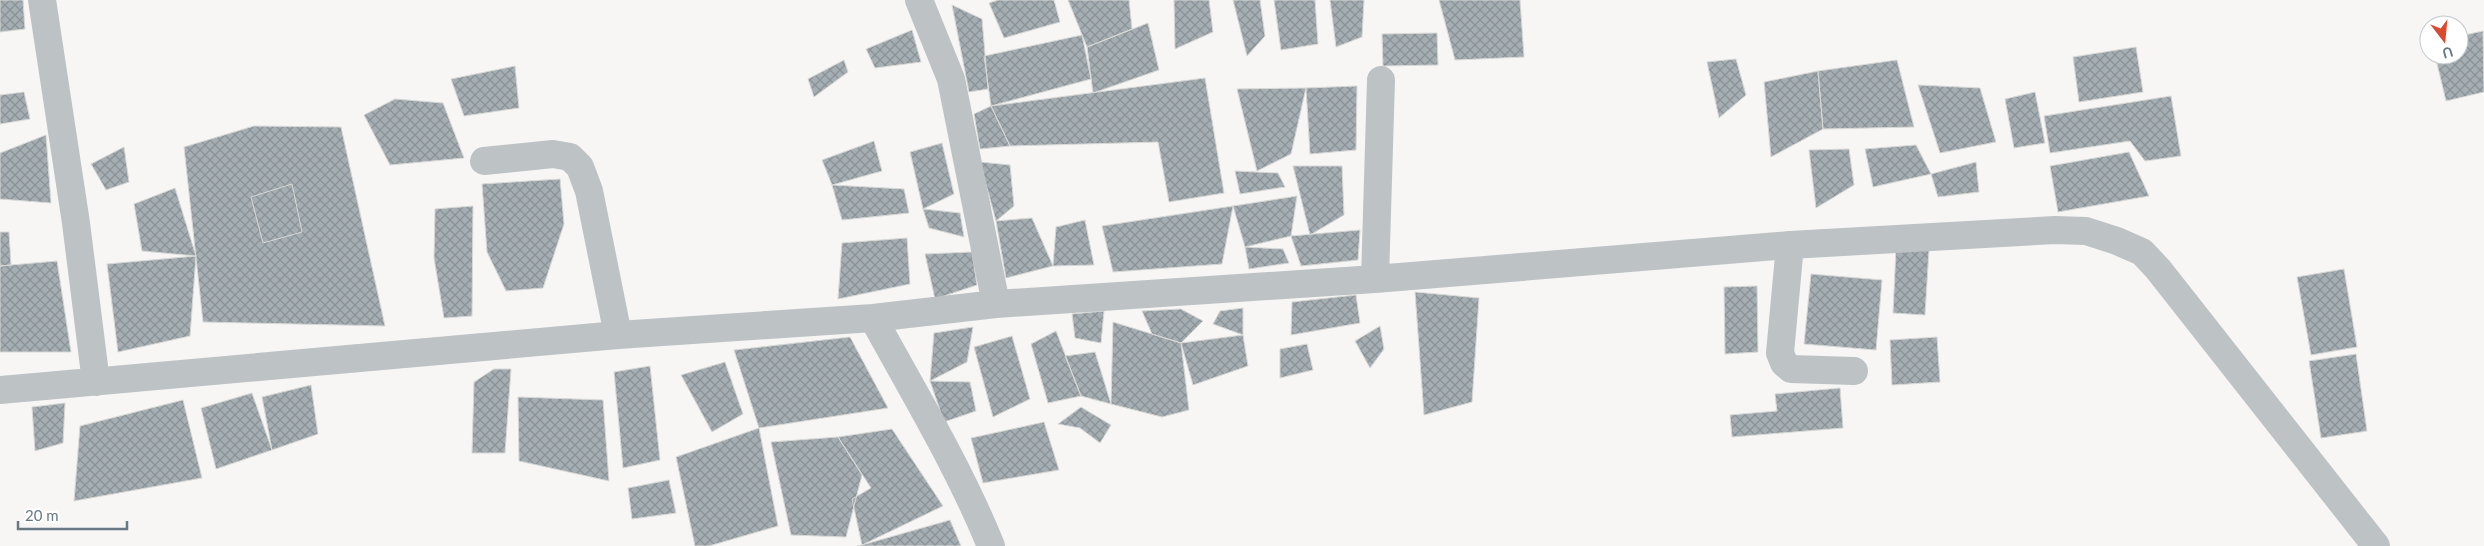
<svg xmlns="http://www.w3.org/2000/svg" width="2484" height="546" font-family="Lato,sans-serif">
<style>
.building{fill:url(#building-cross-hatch);stroke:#d8d8d6}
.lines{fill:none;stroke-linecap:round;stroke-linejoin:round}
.minor{stroke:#bdc2c5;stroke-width:28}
</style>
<defs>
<pattern id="building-cross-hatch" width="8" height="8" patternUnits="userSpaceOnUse" patternTransform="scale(1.25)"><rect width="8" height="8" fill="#a5aeb3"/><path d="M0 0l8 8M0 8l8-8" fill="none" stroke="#8a9297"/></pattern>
</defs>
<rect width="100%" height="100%" fill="#f7f6f4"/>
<path class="building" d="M0 0H23L25 29 0 32Z
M998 0H1054L1060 22 1004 38 989 3Z
M1068 0H1129L1132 29 1087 47Z
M1174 0H1209L1213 32 1175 49Z
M1233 0H1260L1265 36 1247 56Z
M1274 0H1315L1318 44 1281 50Z
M1330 0H1364L1362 37 1336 47Z
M1439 0H1520L1524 57 1455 60Z
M952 5 982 19 988 89 969 92Z
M1148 23 1159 70 1093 93 1087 47Z
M912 30 921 62 875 68 866 49Z
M2483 31 2484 92 2446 101 2435 55H2459V45L2462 44 2460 36Z
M1437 33 1438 65 1383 66 1382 34Z
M1082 35 1091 79 991 106 984 56Z
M2136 47 2143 92 2079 102 2073 57Z
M1736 59 1746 95 1719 118 1707 62Z
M844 60 848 72 814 97 808 79Z
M1897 60 1914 127 1823 129 1818 71Z
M515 66 519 108 464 116 451 79Z
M1818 71 1823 129 1771 157 1764 82Z
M1205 78 1224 193 1169 202 1158 142 1010 146 991 106Z
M1918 85 1980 88 1996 142 1940 153Z
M1357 86 1356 150 1310 154 1306 88Z
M1306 88 1291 154 1257 171 1237 89Z
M24 92 30 119 0 124V95Z
M2035 92 2045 143 2014 148 2005 99Z
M2171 96 2181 156 2145 161 2130 141 2050 153 2044 116Z
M395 99 443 103 464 158 390 165 364 115Z
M991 106 1010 146 980 149 974 114Z
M254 126 341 127 385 326 203 322 184 147Z
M46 135 51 203 0 199V153Z
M874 141 882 171 832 185 822 160Z
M942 143 954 194 923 209 910 152Z
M1916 145 1931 174 1873 187 1865 149Z
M124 147 129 182 106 190 91 164Z
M1849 149 1854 185 1816 208 1809 150Z
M2129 152 2149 196 2058 212 2050 166Z
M980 162 1010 165 1014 206 996 221Z
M1976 162 1979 192 1938 197 1931 174Z
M1293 166H1342L1344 215 1310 235Z
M1235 171 1278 173 1285 187 1240 194Z
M560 179 564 224 543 288 506 291 487 252 482 184Z
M292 184 302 232 263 243 251 197Z
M832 185 904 189 909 213 842 220Z
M175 188 196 256 142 251 134 204Z
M1297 196 1291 236 1245 247 1233 206Z
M473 206 472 316 444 318 434 258 435 209Z
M1233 206 1222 264 1113 272 1102 226Z
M923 209 960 213 964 237 929 228Z
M1032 218 1053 266 1006 278 996 221Z
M1085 220 1094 265 1053 266 1056 227Z
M1360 230 1358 260 1301 266 1291 236Z
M0 232H9L11 265 0 266Z
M907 238 910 284 838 299 842 243Z
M1245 247 1283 249 1289 263 1249 269Z
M1896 248 1929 250 1925 315 1893 313Z
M972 252 977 285 935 299 925 254Z
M196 256 190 336 118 352 107 264Z
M57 261 71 352H0V266Z
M2344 269 2357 347 2311 355 2297 277Z
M1811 274 1882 280 1876 350 1804 344Z
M1757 286 1758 352 1725 354 1724 287Z
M1415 292 1479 298 1472 402 1424 415Z
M1356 295 1360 323 1291 335 1292 302Z
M1243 308V335L1213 324 1220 311Z
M1181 309 1203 321 1181 343 1152 334 1142 311Z
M1104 311 1101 343 1075 338 1072 314Z
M1113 322 1181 343 1189 410 1162 417 1111 404Z
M1380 326 1384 349 1370 368 1355 341Z
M973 327 967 362 930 381 934 333Z
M1056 331 1081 396 1048 403 1031 344Z
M1243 335 1248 366 1193 385 1181 343Z
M1012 336 1030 399 993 417 974 347Z
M850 337 888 408 759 428 734 350Z
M1937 337 1940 382 1892 385 1890 340Z
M1307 344 1313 370 1280 378V349Z
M1095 352 1111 404 1081 396 1065 356Z
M2356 354 2367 431 2321 438 2309 361Z
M725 362 743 414 712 432 681 375Z
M650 366 660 460 623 468 614 372Z
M494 369H511L505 453H472L474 382Z
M930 381 970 382 976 411 944 422Z
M311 385 318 434 272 450 262 397Z
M1840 388 1843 428 1732 437 1730 415 1777 411 1775 394Z
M252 393 272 450 216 469 201 408Z
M518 397 603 400 609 481 519 461Z
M183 400 202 478 74 501 80 426Z
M65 403 63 443 35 451 32 407Z
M1081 407 1111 425 1100 443 1080 428 1058 424Z
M1044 422 1059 470 983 483 971 438Z
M759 428 778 526 709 546H695L676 457Z
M892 429 943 506 862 545 852 499 871 488 838 437Z
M838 437 862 475 846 537 791 535 771 442Z
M669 480 676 513 632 519 628 488Z
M950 520 961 546H857L862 545Z"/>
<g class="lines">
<path class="minor" d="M42 0 76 223 96 382
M919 0 951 79 996 304
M484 161 553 154 570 157 580 167 589 191 618 335
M1790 245 1780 353 1784 363 1791 369 1854 371
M1375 279 1381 80
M873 318C914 393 959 467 991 546
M0 390 618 335 873 318 996 304 1375 279 1790 245 2055 230 2086 231 2117 241 2142 252 2158 269 2376 546"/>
</g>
<g transform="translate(2444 40) rotate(164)"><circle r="24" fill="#ffffff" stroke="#c2c9cd"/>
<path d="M0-4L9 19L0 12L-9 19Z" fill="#db492f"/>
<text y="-8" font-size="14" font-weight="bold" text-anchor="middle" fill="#677983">U</text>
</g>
<path d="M18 521v8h109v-8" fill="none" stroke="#677983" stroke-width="2.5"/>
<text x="25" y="521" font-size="15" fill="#677983" stroke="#ffffff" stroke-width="4" paint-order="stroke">20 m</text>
</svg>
